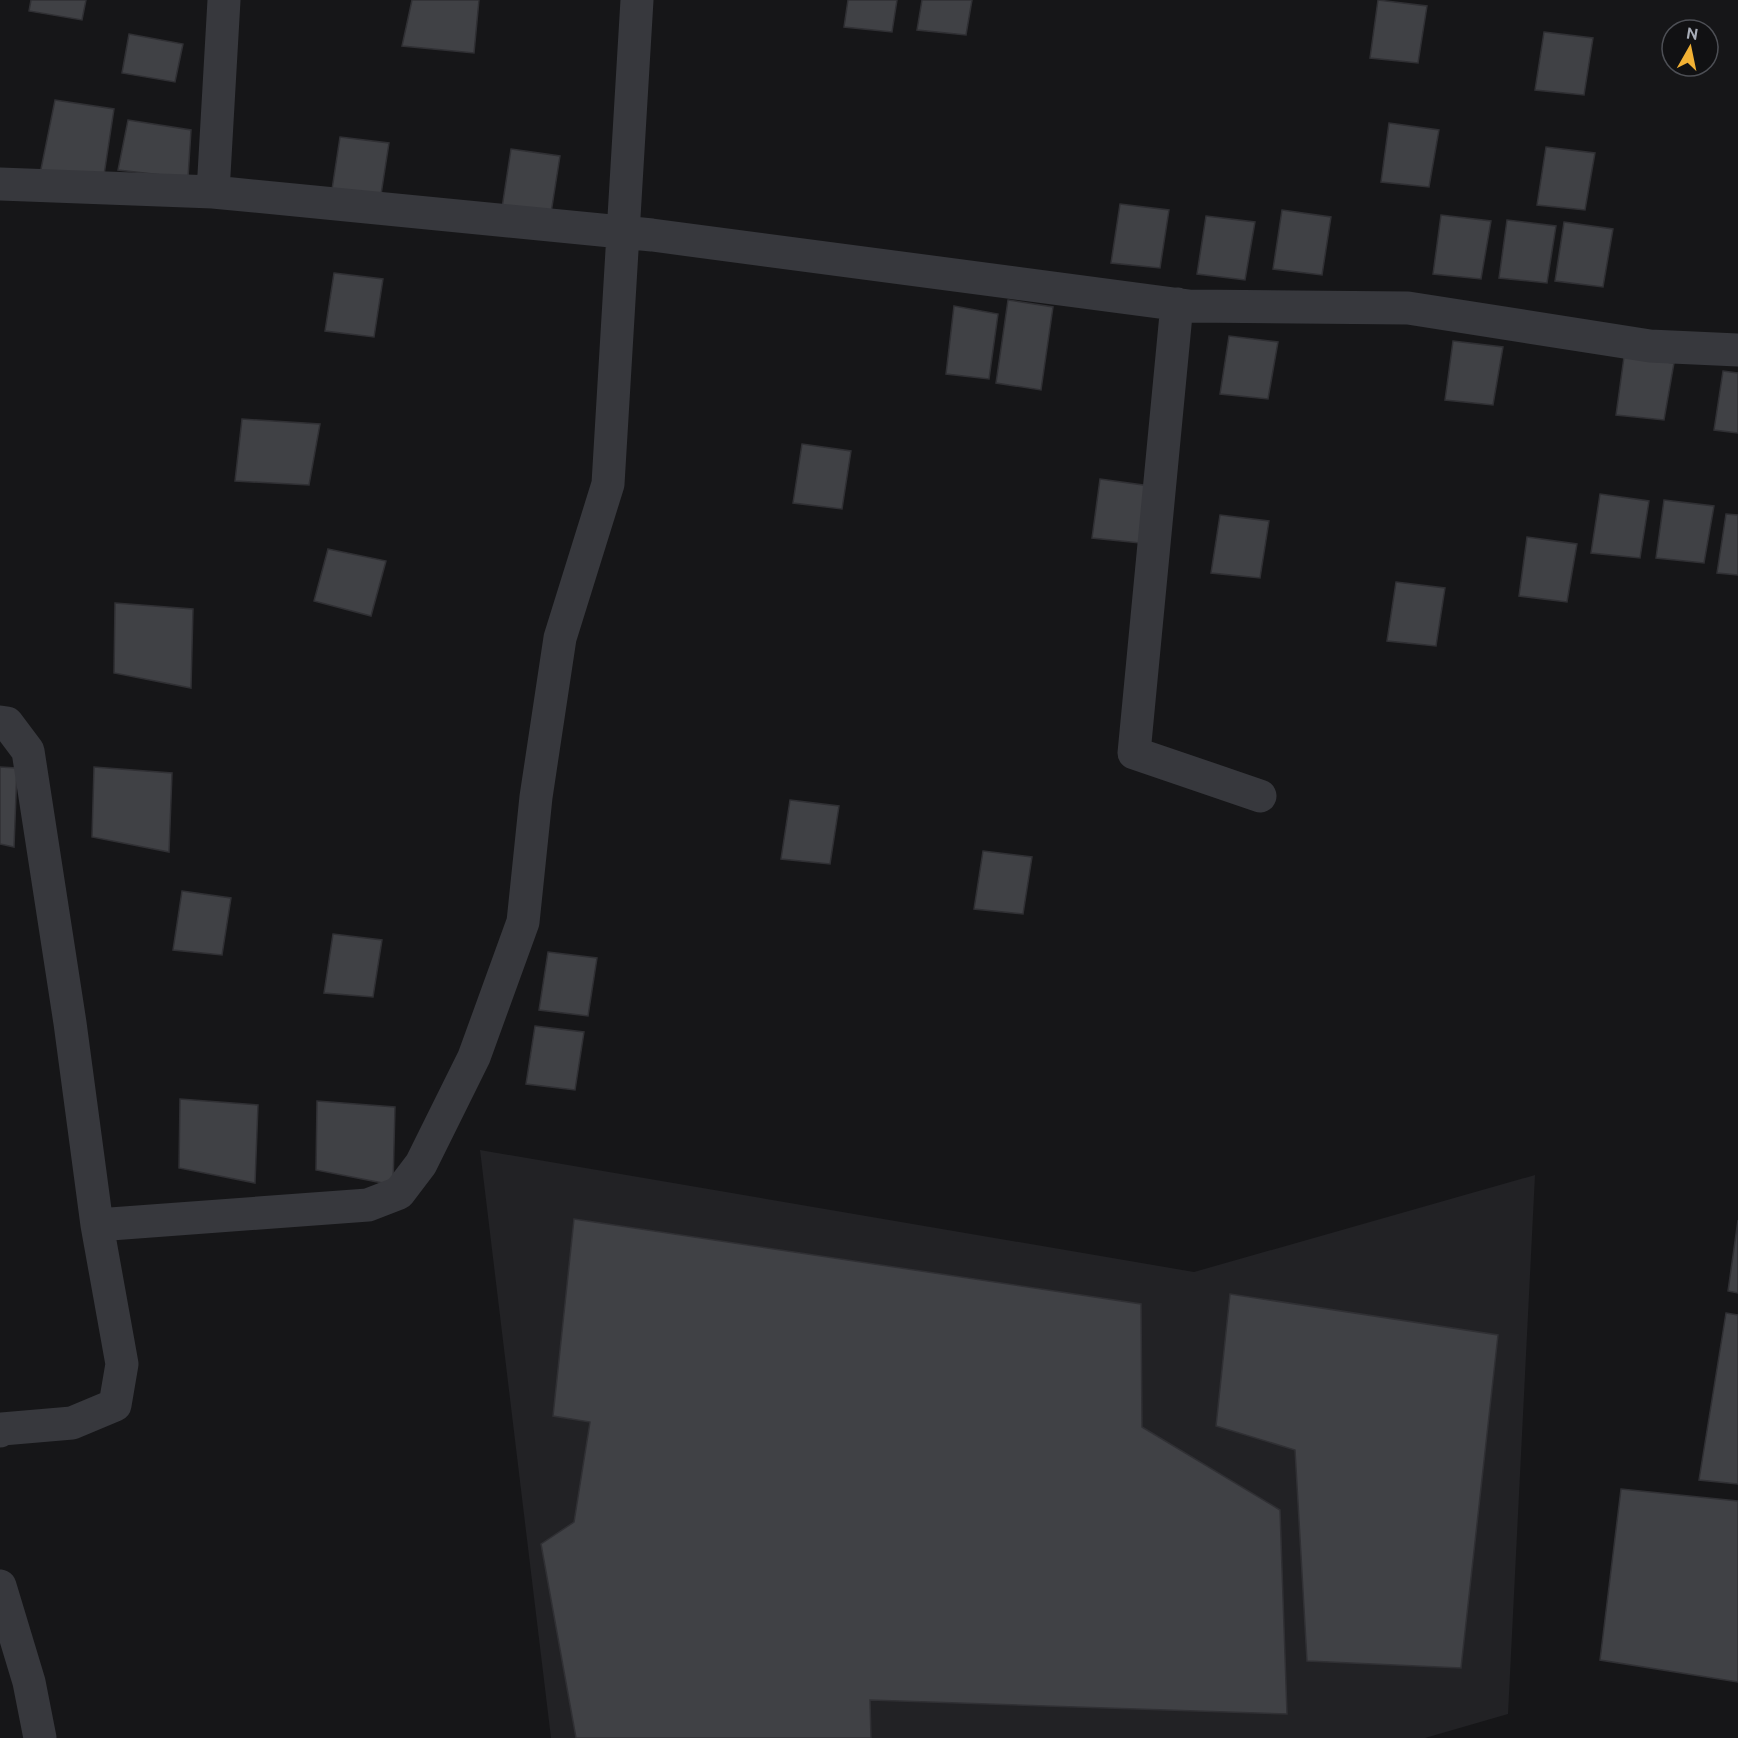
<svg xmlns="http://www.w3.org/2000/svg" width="1738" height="1738" font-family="Ubuntu,sans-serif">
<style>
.built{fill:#222225}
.building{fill:#404145;stroke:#303034;stroke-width:1.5}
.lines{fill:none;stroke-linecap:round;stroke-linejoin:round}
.minor{stroke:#37383d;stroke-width:33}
</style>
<rect width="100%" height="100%" fill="#161618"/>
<path class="built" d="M480 1150 1194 1272 1535 1175 1508 1714 1425 1738H551Z"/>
<path class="building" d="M31 0H86L82 20 29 11Z
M412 0H479L474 53 402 46Z
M848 0H897L892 32 844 27Z
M922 0H972L966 35 917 30Z
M1378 0 1427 6 1418 63 1370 58Z
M1544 32 1593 38 1584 95 1535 90Z
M129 34 183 44 175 82 122 73Z
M55 100 114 109 104 175 40 174Z
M128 120 191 130 188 178 118 170Z
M1389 123 1439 130 1429 187 1381 182Z
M340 137 389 143 380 201 331 196Z
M1546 147 1595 153 1585 210 1537 205Z
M511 149 560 156 551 213 502 208Z
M1120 204 1169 210 1160 268 1111 263Z
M1282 210 1331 217 1322 275 1273 269Z
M1441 215 1491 221 1481 279 1433 274Z
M1206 216 1255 222 1245 280 1197 274Z
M1507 220 1556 226 1547 283 1499 278Z
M1564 222 1613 229 1603 287 1555 281Z
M334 273 383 279 374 337 325 331Z
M1008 300 1053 307 1041 390 996 383Z
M954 306 998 314 989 379 946 374Z
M1229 336 1278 342 1268 399 1220 394Z
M1453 341 1503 347 1493 405 1445 400Z
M1624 357 1674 363 1664 420 1616 415Z
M1723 371 1738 373V433L1714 430Z
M242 419 320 424 309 485 235 481Z
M802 444 851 451 842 509 793 503Z
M1100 479 1150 486 1140 543 1092 538Z
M1600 494 1649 501 1640 558 1591 553Z
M1664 500 1714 506 1704 563 1656 558Z
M1726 514 1738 515V575L1717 573Z
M1220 515 1269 521 1260 578 1211 573Z
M1527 537 1577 544 1567 602 1519 596Z
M328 549 386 561 371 616 314 601Z
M1396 582 1445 588 1436 646 1387 641Z
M115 603 193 609 191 688 114 673Z
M0 767 17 768 14 847 0 844Z
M94 767 172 773 169 852 92 837Z
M790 800 839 806 830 864 781 859Z
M983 851 1032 857 1023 914 974 909Z
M182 891 231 898 222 955 173 950Z
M333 934 382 940 373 997 324 993Z
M548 952 597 958 588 1016 539 1010Z
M535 1026 584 1032 575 1090 526 1084Z
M180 1099 258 1105 255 1183 179 1168Z
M317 1101 395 1107 393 1185 316 1170Z
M574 1219 1141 1304 1142 1427 1280 1510 1287 1714 870 1700 871 1738H576L541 1544 574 1522 590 1422 553 1416Z
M1738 1220V1293L1728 1291Z
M1230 1294 1498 1335 1461 1668 1307 1661 1295 1450 1216 1426Z
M1726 1313 1738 1315V1484L1699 1480Z
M1621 1489 1738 1501V1682L1600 1660Z"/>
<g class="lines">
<path class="minor" d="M0 184 213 192 652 235 1189 306 1408 308 1650 346 1738 350
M213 192 224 0
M1177 304 1134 753 1260 796
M0 722 7 723 28 751 70 1023 97 1225 122 1364 115 1405 72 1423 2 1429 0 1431
M97 1225 368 1205 399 1193 421 1164 474 1057 523 922 536 797 560 638 608 484 637 0
M0 1586 29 1682 40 1738"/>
</g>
<g transform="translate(1690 48) rotate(9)"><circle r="28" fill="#111113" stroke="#4d4f55" stroke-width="1.5"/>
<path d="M0-4.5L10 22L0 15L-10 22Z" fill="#f2b134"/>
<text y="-9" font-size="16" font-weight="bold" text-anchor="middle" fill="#a8adb8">N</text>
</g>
</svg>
